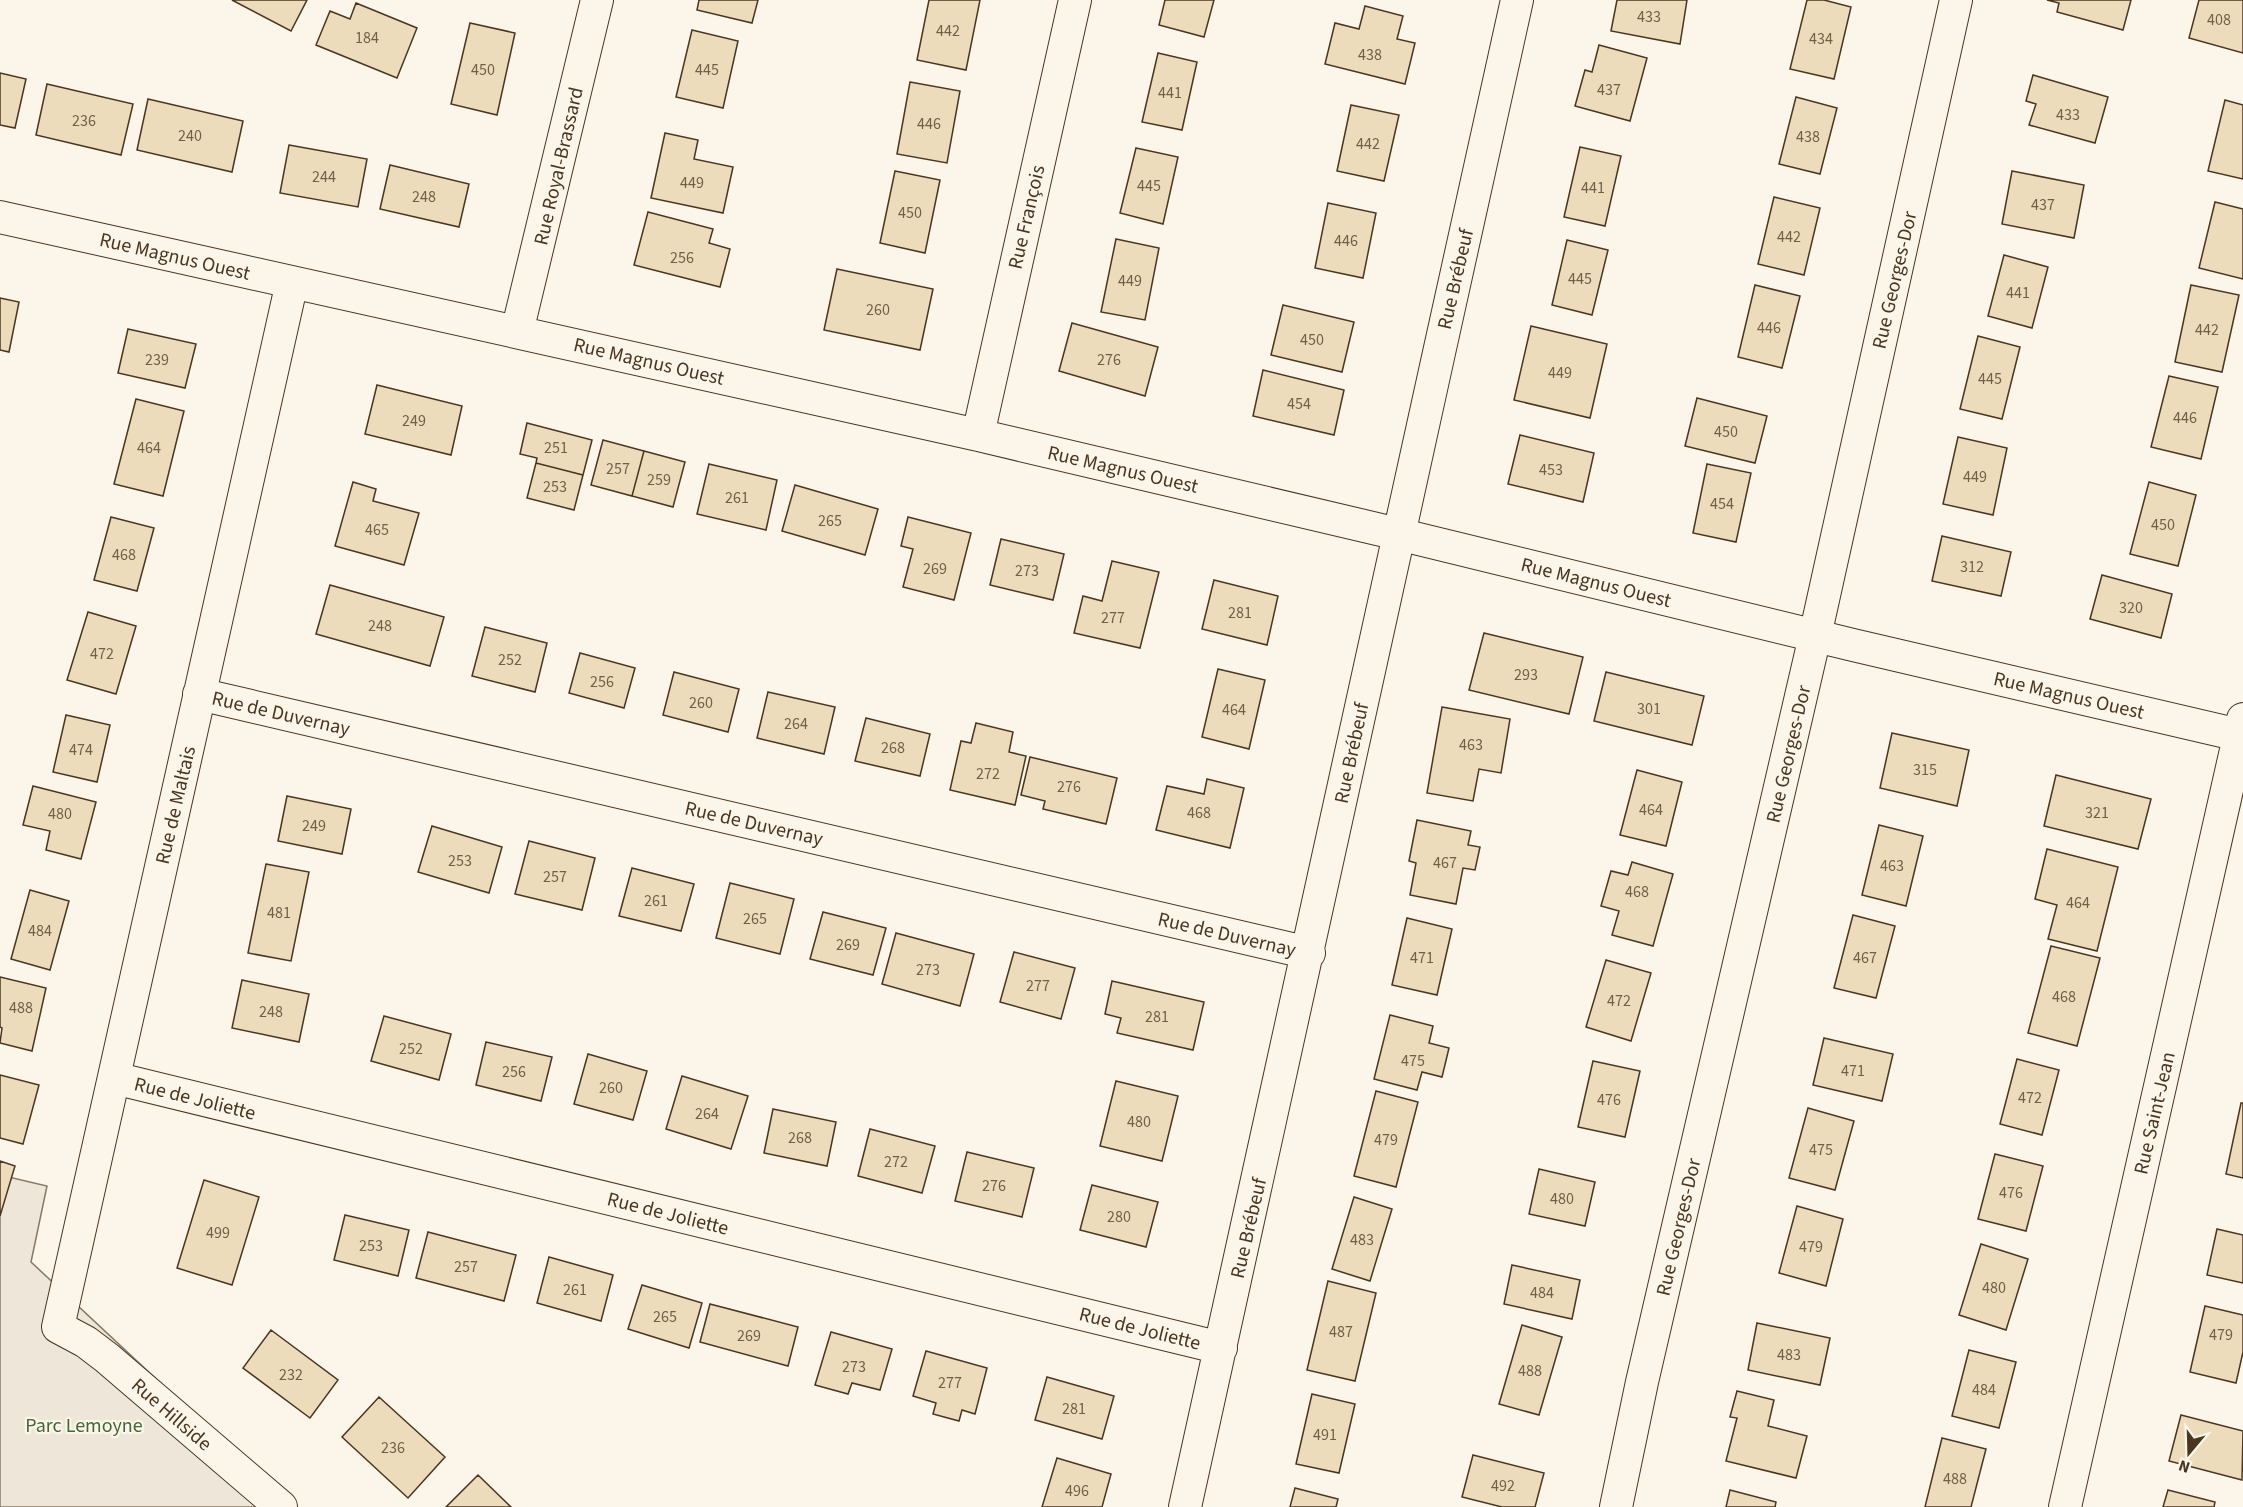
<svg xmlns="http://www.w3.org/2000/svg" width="2243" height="1507" font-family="'Source Sans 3',sans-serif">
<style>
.green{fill:#ede6d9;stroke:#887966;stroke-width:1.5}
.building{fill:#ecdcbc;stroke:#4a3520;stroke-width:1.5}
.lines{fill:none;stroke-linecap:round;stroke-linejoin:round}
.street-casing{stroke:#4a3520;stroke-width:34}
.street{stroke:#fbf6e9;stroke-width:32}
.labels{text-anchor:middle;stroke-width:4.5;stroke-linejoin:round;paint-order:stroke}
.number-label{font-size:16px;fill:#725f47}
.street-label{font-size:20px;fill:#4a3520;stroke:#fbf6e9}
.park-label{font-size:20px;fill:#436837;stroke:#fbf6e9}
</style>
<rect width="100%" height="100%" fill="#fbf6e9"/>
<path class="green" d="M0 1175 47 1186 31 1262 293 1507H0Z"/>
<path class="building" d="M232 0H307L291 31Z
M699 0H758L752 23 697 10Z
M929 0H980L966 70 917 60Z
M1165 0H1214L1204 37 1159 25Z
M1617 0H1687L1680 44 1611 31Z
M1807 0H1824L1851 7 1834 79 1790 69Z
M2047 0H2131L2123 30 2057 12 2059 3Z
M2199 0H2243V53L2189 38Z
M356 3 417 28 397 78 316 45 330 11 350 19Z
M1365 6 1403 16 1397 39 1415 43 1405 84 1325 64 1335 23 1359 29Z
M470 23 515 33 497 115 451 104Z
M692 30 738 41 723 108 676 97Z
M1599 45 1647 58 1630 121 1575 106 1585 70 1592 72Z
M1158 53 1197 62 1182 130 1142 122Z
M0 73 26 79 15 128 0 125Z
M2033 75 2108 97 2095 143 2029 125 2036 104 2026 101Z
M910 82 960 91 947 163 897 154Z
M47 84 133 104 121 155 36 135Z
M1796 97 1837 108 1820 174 1779 164Z
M148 99 243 121 232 172 137 150Z
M2225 100 2243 105V179L2208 171Z
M1351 105 1399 115 1384 181 1337 171Z
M665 133 698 140 694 159 733 167 723 213 651 198Z
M289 145 367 159 358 207 280 193Z
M1580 147 1621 156 1605 226 1564 217Z
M1136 148 1178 157 1163 224 1120 213Z
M390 165 469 184 459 227 380 209Z
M895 171 940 180 925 253 880 243Z
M2012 171 2084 185 2074 238 2002 224Z
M1774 197 1820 208 1804 275 1758 264Z
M2215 202 2243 209V279L2199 268Z
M1328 203 1376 213 1363 278 1315 268Z
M648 212 713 229 709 243 730 249 720 287 634 265Z
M1116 239 1159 248 1145 320 1101 312Z
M1567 240 1608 250 1592 315 1552 305Z
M2004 255 2048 267 2032 328 1988 316Z
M837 269 933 289 920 350 824 330Z
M1755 285 1800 296 1782 368 1738 357Z
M2191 285 2239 295 2222 372 2175 362Z
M0 298 19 302 9 352 0 350Z
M1283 305 1354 322 1342 372 1271 355Z
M1072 323 1158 347 1145 396 1059 371Z
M1531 326 1607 344 1590 418 1514 400Z
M128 329 196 344 185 388 118 373Z
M1978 336 2020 347 2002 419 1960 409Z
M1263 370 1344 390 1334 435 1253 416Z
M2169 376 2218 387 2201 459 2151 447Z
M377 385 462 406 451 455 365 434Z
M1697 398 1767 416 1755 463 1685 446Z
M136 399 184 411 163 496 114 484Z
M527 423 592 440 583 475 536 463 537 458 520 454Z
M1520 435 1594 453 1583 502 1508 484Z
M1958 437 2007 448 1993 515 1943 504Z
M603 440 644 451 632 496 591 485Z
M644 451 685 462 673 507 632 496Z
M536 463 583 475 574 510 527 498Z
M709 464 777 480 766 530 697 514Z
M1707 464 1751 473 1736 542 1693 533Z
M353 482 376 489 373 501 419 513 404 565 335 546Z
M2149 482 2196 495 2178 566 2130 554Z
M795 485 878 509 865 555 782 531Z
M111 517 154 528 137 591 94 580Z
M908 517 971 533 954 600 903 587 913 549 901 546Z
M1942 536 2011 552 2001 596 1932 581Z
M1001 539 1064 554 1053 600 990 585Z
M1112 561 1159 572 1140 648 1074 633 1083 596 1102 601Z
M2102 575 2172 594 2161 638 2090 619Z
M1214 580 1278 596 1267 645 1202 629Z
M330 585 444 617 430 666 316 634Z
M88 612 136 626 116 694 67 680Z
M485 627 547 643 535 692 472 676Z
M1484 633 1583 657 1569 714 1469 690Z
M580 653 635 668 624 708 569 693Z
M1218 669 1265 680 1249 749 1202 737Z
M674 672 739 689 728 732 663 715Z
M1606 672 1704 696 1692 745 1594 721Z
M768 692 835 707 824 754 757 738Z
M1442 707 1510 719 1501 773 1479 769 1473 801 1427 793Z
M66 715 110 725 97 782 53 772Z
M866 718 930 734 920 776 855 761Z
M976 723 1013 732 1009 752 1026 756 1015 805 950 790 961 741 971 743Z
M1892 733 1969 750 1957 806 1880 788Z
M1030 757 1117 778 1106 824 1043 809 1045 801 1021 795Z
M1637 770 1682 782 1666 846 1620 835Z
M2056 775 2151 799 2138 849 2044 826Z
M1207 779 1244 788 1230 848 1156 830 1167 786 1204 794Z
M33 786 96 802 81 859 46 850 50 831 23 825Z
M287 796 351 809 342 854 278 841Z
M1417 820 1471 831 1468 845 1480 847 1475 870 1463 868 1456 904 1410 895 1416 863 1409 861Z
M1879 825 1923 836 1906 906 1862 895Z
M432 826 502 847 489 893 418 872Z
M529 841 595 858 582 910 515 894Z
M2047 849 2118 867 2097 951 2048 939 2057 905 2035 899Z
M1632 862 1673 874 1653 946 1612 935 1619 911 1601 906 1611 871 1628 875Z
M266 864 309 872 291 961 248 953Z
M632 868 694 884 681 931 619 916Z
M730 883 794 899 780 954 716 938Z
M30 890 69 901 50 970 11 959Z
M823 912 886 928 873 975 810 959Z
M1853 915 1895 926 1876 998 1834 988Z
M1407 918 1452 929 1437 995 1392 985Z
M896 933 974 954 960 1006 882 984Z
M2051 946 2100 958 2077 1046 2028 1033Z
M1014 952 1075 968 1061 1019 1000 1002Z
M1606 960 1651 973 1631 1041 1586 1027Z
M0 977 46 988 32 1051 0 1043 2 1028 0 1027Z
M242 980 309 994 299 1042 232 1028Z
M1112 981 1204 1002 1193 1050 1117 1033 1121 1018 1105 1014Z
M1390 1015 1433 1026 1429 1043 1449 1048 1442 1077 1422 1072 1417 1090 1374 1079Z
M384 1016 451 1034 439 1080 371 1061Z
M1824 1038 1893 1054 1882 1101 1813 1085Z
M486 1042 552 1057 541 1101 476 1085Z
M588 1054 647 1071 633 1120 574 1104Z
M2017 1059 2059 1070 2042 1135 2000 1124Z
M1593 1061 1640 1071 1625 1137 1578 1127Z
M0 1075 39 1085 23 1144 0 1138Z
M682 1076 748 1096 731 1149 666 1129Z
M1116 1081 1178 1096 1162 1161 1100 1146Z
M1376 1091 1418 1102 1396 1187 1354 1176Z
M2241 1103H2243V1178L2226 1174Z
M1808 1108 1854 1121 1835 1190 1789 1178Z
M773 1109 836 1122 827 1166 764 1153Z
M870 1129 935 1146 922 1193 858 1176Z
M967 1152 1034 1168 1022 1217 955 1201Z
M1995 1154 2043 1166 2026 1231 1978 1219Z
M0 1161 15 1166 0 1216Z
M1539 1169 1595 1182 1585 1226 1529 1214Z
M204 1180 259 1197 232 1285 177 1268Z
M1092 1185 1158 1202 1146 1247 1080 1230Z
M1354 1197 1392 1209 1370 1281 1332 1269Z
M1797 1206 1843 1219 1826 1286 1779 1273Z
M345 1215 409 1230 398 1276 334 1260Z
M2217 1229 2243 1235V1283L2207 1275Z
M428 1232 516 1255 504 1301 416 1278Z
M1981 1244 2028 1259 2006 1330 1959 1315Z
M549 1257 613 1275 601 1321 537 1303Z
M1512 1265 1580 1280 1572 1319 1504 1304Z
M1328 1281 1376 1293 1355 1381 1307 1370Z
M642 1285 702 1303 689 1348 628 1329Z
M710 1304 798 1327 788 1366 700 1342Z
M2205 1306 2243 1315V1352L2236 1383 2190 1372Z
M1757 1323 1830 1338 1820 1385 1748 1370Z
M1522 1325 1562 1337 1539 1415 1499 1404Z
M271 1330 338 1380 310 1418 243 1368Z
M831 1332 892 1349 880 1390 852 1383 848 1394 815 1385Z
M1969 1350 2016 1362 1999 1428 1952 1416Z
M926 1351 987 1368 975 1414 962 1410 959 1421 933 1414 936 1403 913 1396Z
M1047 1377 1114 1396 1102 1439 1035 1420Z
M1737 1391 1774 1400 1768 1426 1807 1436 1796 1478 1726 1461 1737 1418 1730 1417Z
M1312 1394 1355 1404 1339 1473 1296 1464Z
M379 1397 445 1457 408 1498 342 1437Z
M2181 1415 2243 1431 2242 1480 2169 1461Z
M1942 1438 1986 1449 1971 1507H1925Z
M1473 1455 1544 1473 1535 1507H1502L1462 1497Z
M1057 1458 1111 1474 1102 1507H1042Z
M478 1475 511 1507H446Z
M1295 1488 1338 1499 1336 1507H1290Z
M1730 1490 1776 1502 1775 1507H1726Z
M2168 1490 2215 1502 2214 1507H2163Z"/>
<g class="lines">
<defs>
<path id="street" d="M0 217 978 435 1398 534 1853 645 2243 736
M517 332 597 0
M978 435 1075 0
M199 694 1309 953
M114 1078 1221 1348
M281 1507 107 1358 86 1342 58 1327 292 282
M1185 1507C1298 1005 1405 502 1517 0
M1616 1507 1642 1382 1815 636 1956 0
M2065 1507 2243 719"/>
</defs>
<use href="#street" class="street-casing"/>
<use href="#street" class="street"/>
</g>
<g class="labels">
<g class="number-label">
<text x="1649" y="22">433</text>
<text x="2219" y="25">408</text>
<text x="948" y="36">442</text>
<text x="367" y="43">184</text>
<text x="1821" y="44">434</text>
<text x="1370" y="60">438</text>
<text x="483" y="75">450</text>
<text x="707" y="75">445</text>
<text x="1609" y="95">437</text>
<text x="1170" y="98">441</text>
<text x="2068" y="120">433</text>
<text x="84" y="126">236</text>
<text x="929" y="129">446</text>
<text x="190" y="141">240</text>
<text x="1808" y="142">438</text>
<text x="1368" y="149">442</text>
<text x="324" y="182">244</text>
<text x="692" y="188">449</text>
<text x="1149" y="191">445</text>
<text x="1593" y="193">441</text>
<text x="424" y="202">248</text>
<text x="2043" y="210">437</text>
<text x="910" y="218">450</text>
<text x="1789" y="242">442</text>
<text x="1346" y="246">446</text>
<text x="682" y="263">256</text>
<text x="1580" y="284">445</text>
<text x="1130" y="286">449</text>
<text x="2018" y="298">441</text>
<text x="878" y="315">260</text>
<text x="1769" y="333">446</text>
<text x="2207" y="335">442</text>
<text x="1312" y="345">450</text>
<text x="157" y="365">239</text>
<text x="1109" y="365">276</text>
<text x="1560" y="378">449</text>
<text x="1990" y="384">445</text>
<text x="1299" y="409">454</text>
<text x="2185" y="423">446</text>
<text x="414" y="426">249</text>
<text x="1726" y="437">450</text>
<text x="149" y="453">464</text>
<text x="556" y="453">251</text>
<text x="618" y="474">257</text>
<text x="1551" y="475">453</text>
<text x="1975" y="482">449</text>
<text x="659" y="485">259</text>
<text x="555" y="492">253</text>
<text x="737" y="503">261</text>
<text x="1722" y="509">454</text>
<text x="830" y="526">265</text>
<text x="2163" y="530">450</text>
<text x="377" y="535">465</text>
<text x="124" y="560">468</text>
<text x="1972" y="572">312</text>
<text x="935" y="574">269</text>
<text x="1027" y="576">273</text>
<text x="2131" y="613">320</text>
<text x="1240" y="618">281</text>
<text x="1113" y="623">277</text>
<text x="380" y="631">248</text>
<text x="102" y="659">472</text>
<text x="510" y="665">252</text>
<text x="1526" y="680">293</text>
<text x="602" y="687">256</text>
<text x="701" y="708">260</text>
<text x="1649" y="714">301</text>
<text x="1234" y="715">464</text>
<text x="796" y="729">264</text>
<text x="1471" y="750">463</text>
<text x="893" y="753">268</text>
<text x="81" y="755">474</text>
<text x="1925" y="775">315</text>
<text x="988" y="779">272</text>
<text x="1069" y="792">276</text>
<text x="1651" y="815">464</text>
<text x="1199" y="818">468</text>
<text x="2097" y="818">321</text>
<text x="60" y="819">480</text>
<text x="314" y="831">249</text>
<text x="460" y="866">253</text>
<text x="1445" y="868">467</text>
<text x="1892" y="871">463</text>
<text x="555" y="882">257</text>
<text x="1637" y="897">468</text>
<text x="656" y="906">261</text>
<text x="2078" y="908">464</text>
<text x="279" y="918">481</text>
<text x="755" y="924">265</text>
<text x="40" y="936">484</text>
<text x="848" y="950">269</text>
<text x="1422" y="963">471</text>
<text x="1865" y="963">467</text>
<text x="928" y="975">273</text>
<text x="1038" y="991">277</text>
<text x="2064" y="1002">468</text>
<text x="1619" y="1006">472</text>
<text x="21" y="1013">488</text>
<text x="271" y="1017">248</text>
<text x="1157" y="1022">281</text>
<text x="411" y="1054">252</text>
<text x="1413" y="1066">475</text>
<text x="1853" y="1076">471</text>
<text x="514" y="1077">256</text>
<text x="611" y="1093">260</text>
<text x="2030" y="1103">472</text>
<text x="1609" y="1105">476</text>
<text x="707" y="1119">264</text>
<text x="1139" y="1127">480</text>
<text x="800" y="1143">268</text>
<text x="1386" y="1145">479</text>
<text x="1821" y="1155">475</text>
<text x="896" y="1167">272</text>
<text x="994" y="1191">276</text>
<text x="2011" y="1198">476</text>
<text x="1562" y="1204">480</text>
<text x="1119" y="1222">280</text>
<text x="218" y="1238">499</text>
<text x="1362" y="1245">483</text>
<text x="371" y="1251">253</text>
<text x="1811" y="1252">479</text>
<text x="466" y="1272">257</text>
<text x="1994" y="1293">480</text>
<text x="575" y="1295">261</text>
<text x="1542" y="1298">484</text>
<text x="665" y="1322">265</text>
<text x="1341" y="1337">487</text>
<text x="2221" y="1340">479</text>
<text x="749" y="1341">269</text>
<text x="1789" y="1360">483</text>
<text x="854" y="1372">273</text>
<text x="1530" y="1376">488</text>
<text x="291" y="1380">232</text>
<text x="950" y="1388">277</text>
<text x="1984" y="1395">484</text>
<text x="1074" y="1414">281</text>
<text x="1325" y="1440">491</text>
<text x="393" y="1453">236</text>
<text x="1955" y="1484">488</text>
<text x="1503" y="1491">492</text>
<text x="1077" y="1496">496</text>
</g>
<g class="street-label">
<text transform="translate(558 166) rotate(-77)" y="7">Rue Royal-Brassard</text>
<text transform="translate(1026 217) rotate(-77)" y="7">Rue François</text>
<text transform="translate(175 256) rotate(13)" y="7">Rue Magnus Ouest</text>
<text transform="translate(1455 279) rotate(-77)" y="7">Rue Brébeuf</text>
<text transform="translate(1894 280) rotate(-77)" y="7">Rue Georges-Dor</text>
<text transform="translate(649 361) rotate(13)" y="7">Rue Magnus Ouest</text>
<text transform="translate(1123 469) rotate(13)" y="7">Rue Magnus Ouest</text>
<text transform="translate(1596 582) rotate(14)" y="7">Rue Magnus Ouest</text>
<text transform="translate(2069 695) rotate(13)" y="7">Rue Magnus Ouest</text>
<text transform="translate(281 713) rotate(13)" y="7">Rue de Duvernay</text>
<text transform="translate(1351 753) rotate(-78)" y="7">Rue Brébeuf</text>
<text transform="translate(1788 754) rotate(-77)" y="7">Rue Georges-Dor</text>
<text transform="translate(175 805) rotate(-77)" y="7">Rue de Maltais</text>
<text transform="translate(754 823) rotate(13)" y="7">Rue de Duvernay</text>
<text transform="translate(1227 934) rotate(13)" y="7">Rue de Duvernay</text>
<text transform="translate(195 1098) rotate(14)" y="7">Rue de Joliette</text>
<text transform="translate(2154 1113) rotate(-77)" y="7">Rue Saint-Jean</text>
<text transform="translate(668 1213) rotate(14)" y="7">Rue de Joliette</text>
<text transform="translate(1678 1227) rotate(-77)" y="7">Rue Georges-Dor</text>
<text transform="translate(1248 1228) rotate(-77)" y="7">Rue Brébeuf</text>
<text transform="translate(1140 1328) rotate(14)" y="7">Rue de Joliette</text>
<text transform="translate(172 1414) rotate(41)" y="7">Rue Hillside</text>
</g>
<g class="park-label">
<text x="84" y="1432">Parc Lemoyne</text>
</g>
</g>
<g transform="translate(2189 1453) rotate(199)" stroke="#fbf6e9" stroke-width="4.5" paint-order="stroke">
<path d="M0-4.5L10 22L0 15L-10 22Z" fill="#4a3520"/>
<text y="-9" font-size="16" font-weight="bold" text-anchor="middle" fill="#4a3520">N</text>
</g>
</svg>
